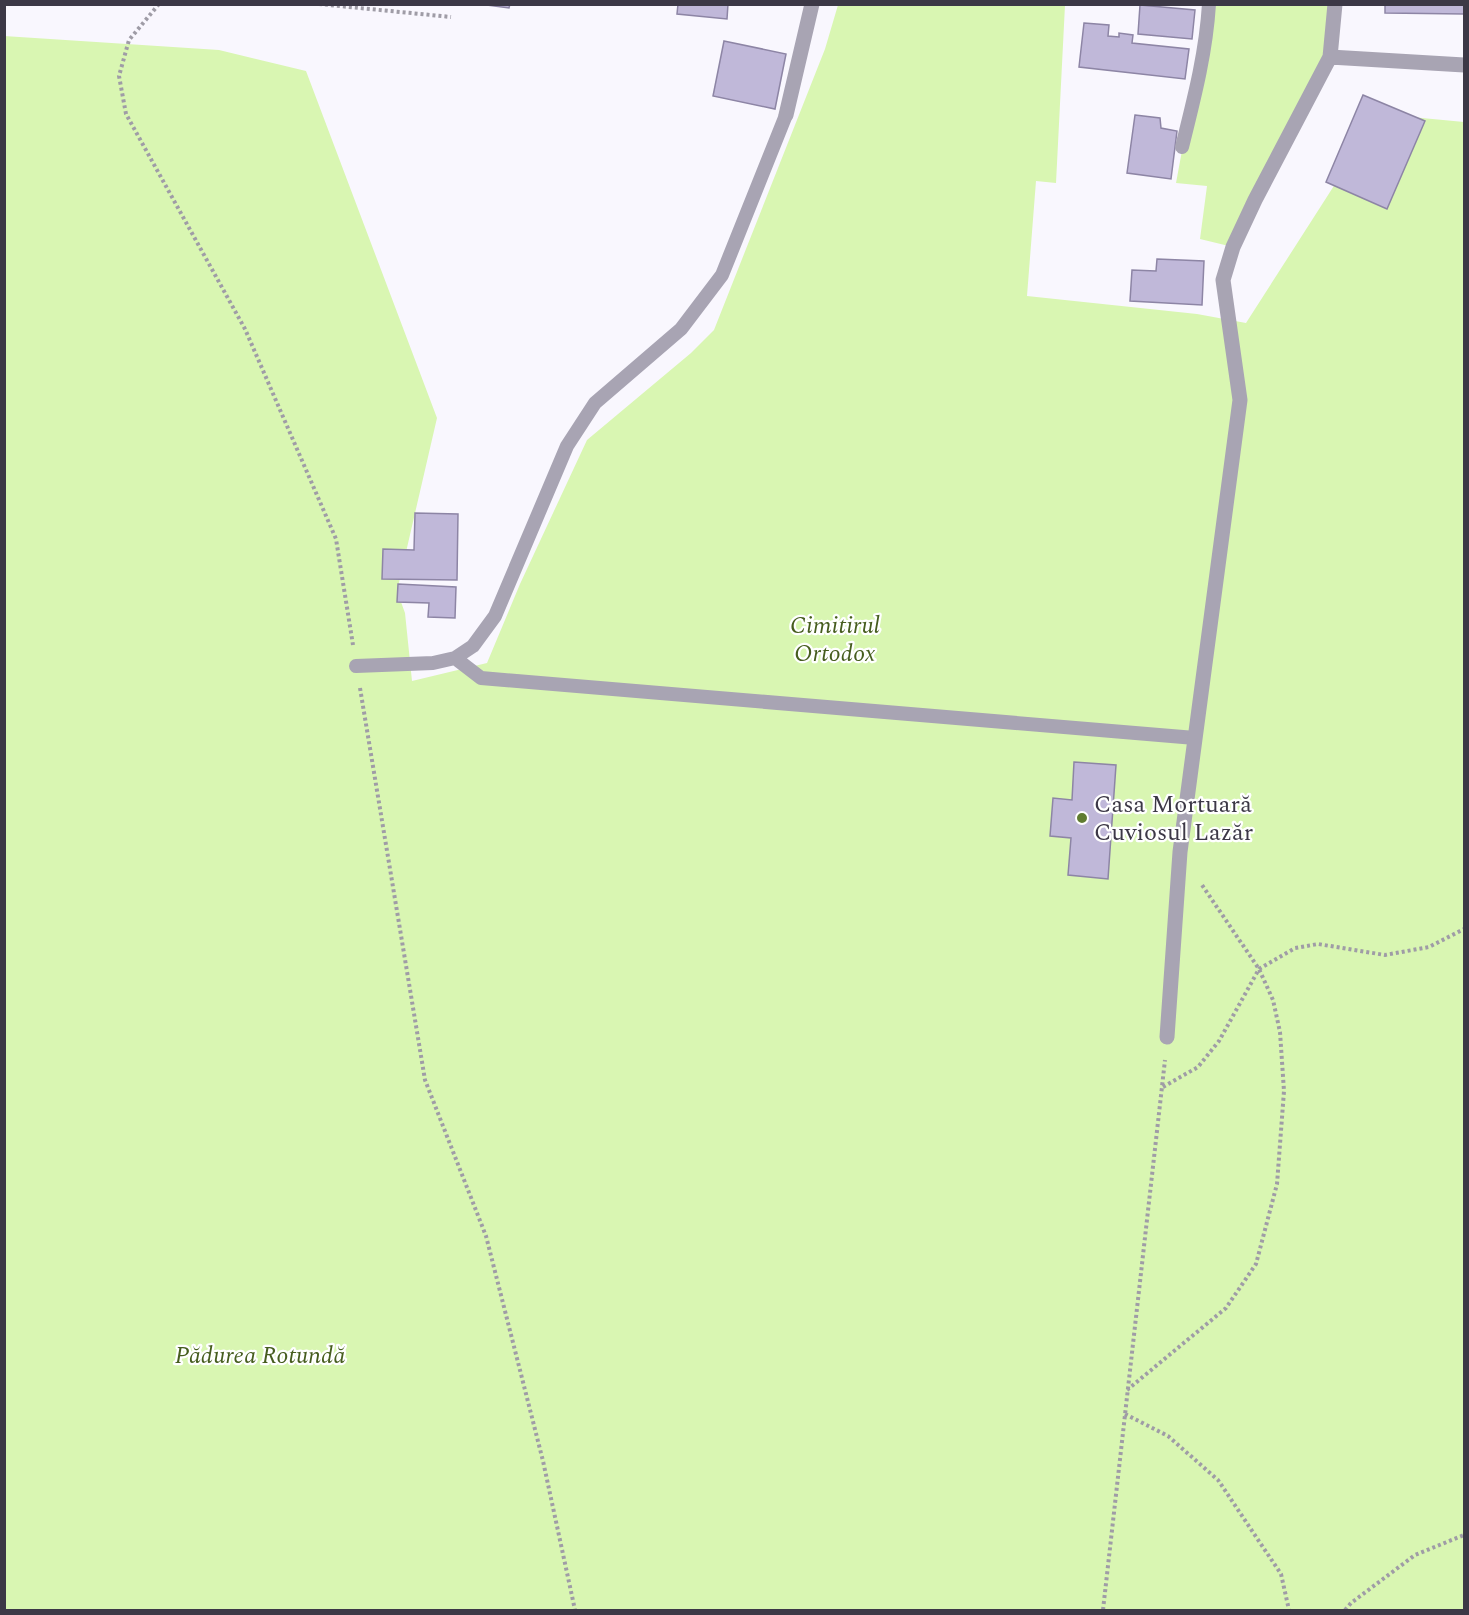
<svg xmlns="http://www.w3.org/2000/svg" width="1469" height="1615" font-family="Spectral,serif">
<style>
.green{fill:#d9f6b2}
.building{fill:#c0b8d9;stroke:#8d85a5;stroke-width:1.5}
.lines{fill:none;stroke-linecap:round;stroke-linejoin:round}
.path{stroke:#9f9ca6;stroke-width:4;stroke-dasharray:3 3;stroke-linecap:butt}
.lane{stroke:#a8a4b3;stroke-width:14}
.street{stroke:#a8a4b3;stroke-width:15}
.poi-dot{fill:#607c31;stroke:#fff;stroke-width:2}
.labels{text-anchor:middle;stroke-width:4.5;stroke-linejoin:round;paint-order:stroke}
.park-label{font-size:24px;font-style:italic;fill:#465d1e;stroke:#fff}
.poi-label{font-size:24px;fill:#3c3846;stroke:#fff;text-anchor:start}
</style>
<rect width="100%" height="100%" fill="#f9f7fe"/>
<path class="green" d="M838 5H1065L1056 183 1036 181 1027 296 1197 314 1246 323 1380 114 1464 122V1610H5L4 36 219 50 306 71 437 418 397 591 405 613 412 681 487 663 520 584 587 440 691 353 714 330 825 49Z
M1209 5H1335L1330 57 1233 247 1200 239 1207 186 1176 183Z"/>
<path class="building" d="M479 4H510L509 8Z
M678 4H728L727 19 677 14Z
M1385 4H1464V14L1385 13Z
M1140 5 1195 10 1192 39 1138 34Z
M1084 23 1109 25 1108 36 1119 37V33L1133 35 1132 43 1189 49 1185 79 1079 67Z
M724 41 786 54 775 109 713 96Z
M1363 95 1425 121 1387 209 1326 182Z
M1135 115 1160 118 1161 128 1177 131 1171 179 1127 173Z
M1157 259 1204 261 1202 305 1130 301 1132 270 1156 271Z
M415 513 458 514 457 580 382 579 383 549 414 550Z
M398 584 456 587 455 618 428 617 429 603 397 602Z
M1074 762 1116 765 1108 879 1068 875 1071 838 1050 836 1053 798 1072 800Z"/>
<g class="lines">
<path class="path" d="M159 4 129 40 119 76 126 114 245 329 336 539 353 645
M319 4 451 17
M360 688 425 1080 486 1236 543 1461 575 1610
M1163 1087 1198 1067 1219 1041 1259 969 1295 948 1318 944 1385 955 1429 947 1464 929
M1127 1390 1226 1308 1256 1264 1277 1184 1284 1091 1280 1032 1273 1000 1259 969 1202 885
M1125 1414 1168 1436 1218 1480 1281 1574 1289 1610
M1103 1610 1165 1060
M1345 1610 1351 1603 1415 1555 1464 1535"/>
<path class="lane" d="M1182 147C1194 99 1206 53 1209 4
M455 658 481 678 1195 738
M356 666 433 663 455 658 473 646 495 616 567 446 595 403 681 329 722 275 786 115"/>
<path class="street" d="M1330 57 1464 65
M786 115 812 4
M1167 1037 1180 852 1240 400 1223 280 1233 247 1255 200 1330 57 1335 4"/>
</g>
<circle class="poi-dot" cx="1082" cy="818" r="6"/>
<g class="labels">
<g class="park-label">
<text x="835" y="633">Cimitirul<tspan x="835" dy="28">Ortodox</tspan></text>
<text x="260" y="1363">Pădurea Rotundă</text>
</g>
<g class="poi-label">
<text x="1094" y="812">Casa Mortuară<tspan x="1094" dy="28">Cuviosul Lazăr</tspan></text>
</g>
</g>
<rect width="1469" height="1615" fill="none" stroke="#3c3846" stroke-width="12"/>
</svg>
